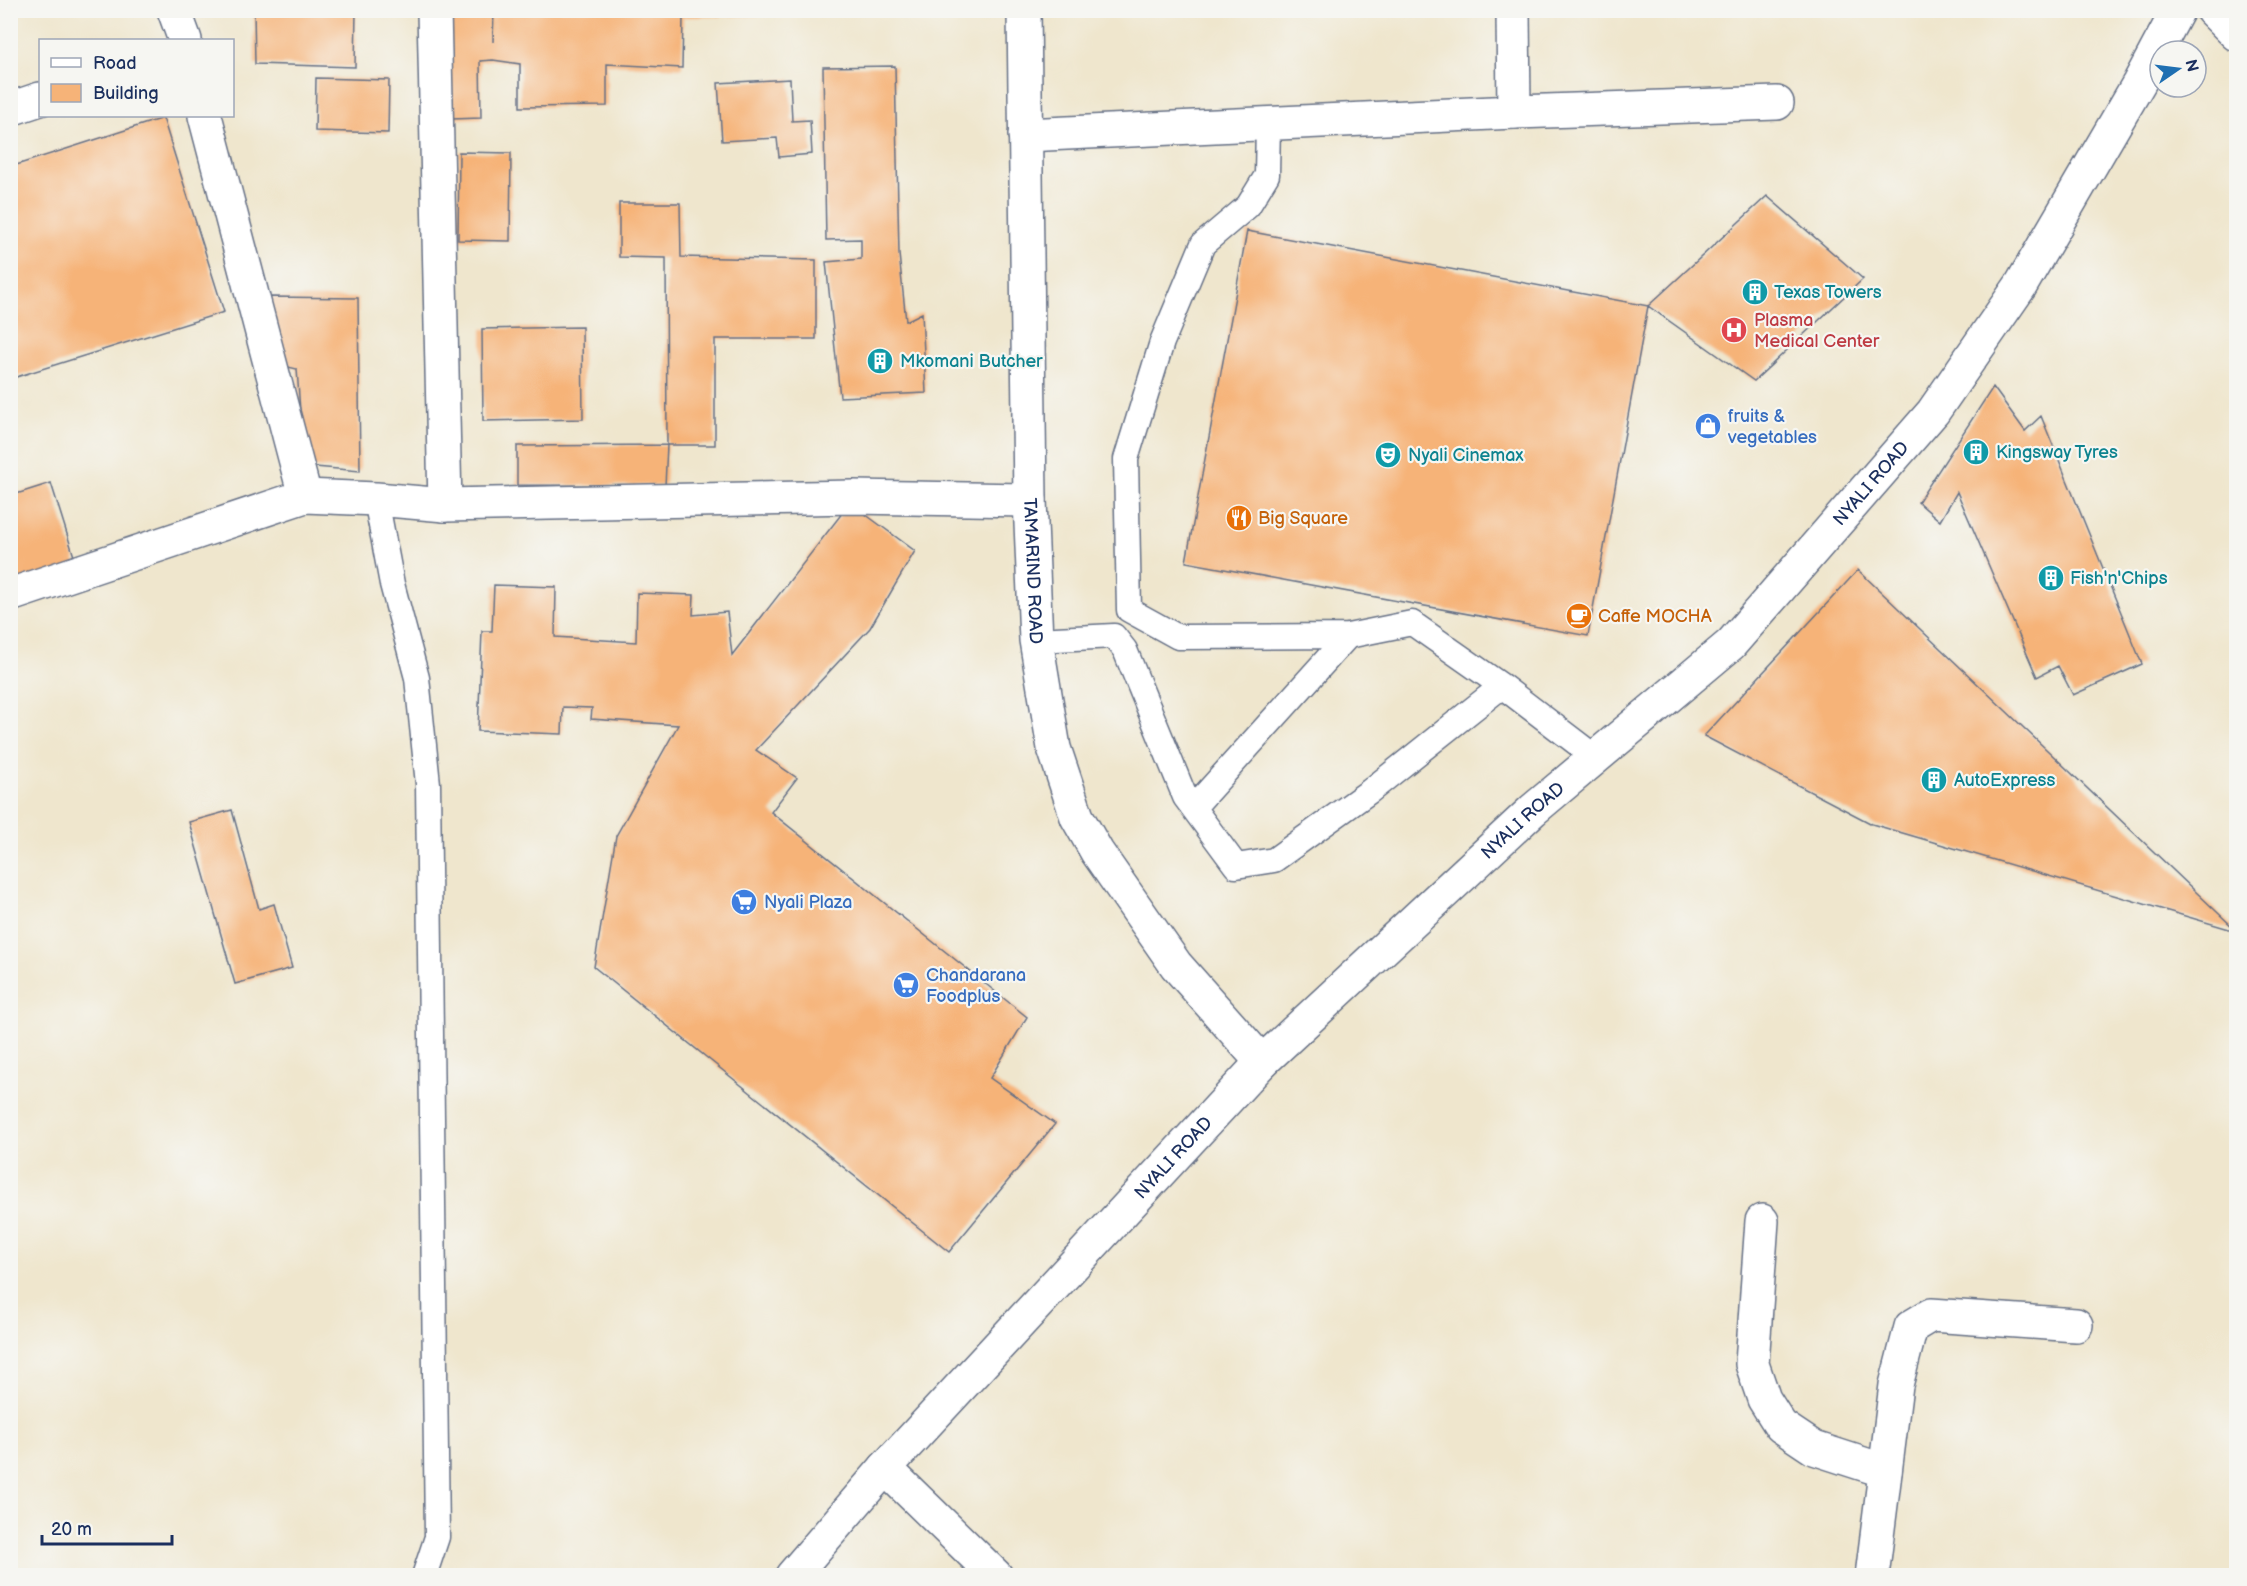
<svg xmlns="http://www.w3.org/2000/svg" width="2247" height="1586" font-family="'Balsamiq Sans',sans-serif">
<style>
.building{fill:#f6b378}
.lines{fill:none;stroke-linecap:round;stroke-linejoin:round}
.lane-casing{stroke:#656f85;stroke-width:27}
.street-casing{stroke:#656f85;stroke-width:36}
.secondary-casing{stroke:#656f85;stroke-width:36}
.lane{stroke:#fff;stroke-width:24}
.street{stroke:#fff;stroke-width:33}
.secondary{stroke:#fff;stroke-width:33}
.labels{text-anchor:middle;stroke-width:4.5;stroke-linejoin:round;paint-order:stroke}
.culture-label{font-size:18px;fill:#0d838f;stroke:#f6f6f2;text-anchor:start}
.health-label{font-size:18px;fill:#be3a42;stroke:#f6f6f2;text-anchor:start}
.shop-label{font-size:18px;fill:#366cbe;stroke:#f6f6f2;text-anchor:start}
.street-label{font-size:18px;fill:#1b2f5e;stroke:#f6f6f2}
.food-label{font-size:18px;fill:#c56008;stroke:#f6f6f2;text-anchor:start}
</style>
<rect width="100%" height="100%" fill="#f6f6f2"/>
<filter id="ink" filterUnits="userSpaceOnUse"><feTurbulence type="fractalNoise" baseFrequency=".0167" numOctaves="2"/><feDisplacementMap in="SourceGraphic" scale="12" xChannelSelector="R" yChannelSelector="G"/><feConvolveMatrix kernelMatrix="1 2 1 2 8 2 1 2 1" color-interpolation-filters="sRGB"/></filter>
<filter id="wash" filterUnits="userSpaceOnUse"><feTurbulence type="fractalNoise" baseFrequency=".008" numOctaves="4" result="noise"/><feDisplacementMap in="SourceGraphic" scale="24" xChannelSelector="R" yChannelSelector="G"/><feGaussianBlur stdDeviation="1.35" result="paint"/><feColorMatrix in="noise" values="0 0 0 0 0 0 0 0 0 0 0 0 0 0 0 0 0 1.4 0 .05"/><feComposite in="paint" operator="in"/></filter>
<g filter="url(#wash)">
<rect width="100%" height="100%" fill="#efe6cd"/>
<g id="blocks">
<path class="building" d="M254 10H356L355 67 255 64Z
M447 10H493V42L494 10H789V15L683 17 682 68 607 64V106L520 107V64L493 60 480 61 481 118 451 119Z
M895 66 899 254 906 321 922 313 926 393 840 397 826 262 861 259V239L826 240 823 67Z
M316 78 389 80 388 133 315 131Z
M790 79 792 121 810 120 812 154 779 157 777 138 722 141 718 83Z
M163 118 224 312 10 379V167Z
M459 152 511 153 510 241 458 240Z
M1767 196 1863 279 1754 381 1648 306 1588 636 1186 562 1247 231 1648 306Z
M619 203H680L681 257 816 260V339H715V445H667L666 258 619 257Z
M269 297 358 298 360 471 304 466 297 369 267 362Z
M582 327 583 419 483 421 482 329Z
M1993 387 2025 431 2041 416 2142 664 2073 695 2058 666 2037 677 1957 492 1940 521 1918 502Z
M667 445 665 486 517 485V446Z
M51 483 77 566 10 586V496Z
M850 503 915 551 870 628 756 750 797 778 771 812 1027 1017 990 1078 1055 1124 949 1252 594 967 616 836 678 725 591 719 592 708 563 707 562 734 478 731 482 631H492L494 585 556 587 555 637 636 642 637 593 694 595 693 615 727 612 732 655Z
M1858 570 2236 930V931L1872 824 1704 736Z
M232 810 259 909 274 904 292 968 235 984 189 822Z"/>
</g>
</g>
<g filter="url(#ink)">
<use href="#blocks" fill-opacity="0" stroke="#656f85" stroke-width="1.5"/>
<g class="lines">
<defs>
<path id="lane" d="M1268 123 1267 175 1248 206 1203 244 1162 342 1126 459 1129 610 1178 637 1348 636 1412 623 1502 686 1595 757
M376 499 392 584 417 678 428 784 437 1537 424 1576
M1036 640 1114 636 1125 650 1185 797 1236 866 1274 860 1370 791 1502 686
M1193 808 1348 636"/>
<g id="street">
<path d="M174 10 185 40"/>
<path d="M434 10 445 505"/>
<path id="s1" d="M1024 10 1030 500 1036 640 1054 748 1077 817 1097 852 1176 965 1262 1062"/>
<path d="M1513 10 1514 112"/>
<path d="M2212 10 2236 34"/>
<path d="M10 109 40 99"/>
<path d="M205 116 305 496"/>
<path d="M1025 135 1514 112 1777 103"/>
<path d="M10 595 305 496 376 499 445 505 853 497 1030 500"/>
<path d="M1762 1221 1752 1364 1764 1399 1781 1426 1814 1448 1885 1471"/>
<path d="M885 1468 996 1576"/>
<path d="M1872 1576 1896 1385 1911 1327 1931 1315 2076 1325"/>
</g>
<g id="secondary">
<path id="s2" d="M792 1576 885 1468 1262 1062 1533 810 1731 644 1933 412 2021 285 2139 83 2178 10"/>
</g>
</defs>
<use href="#lane" class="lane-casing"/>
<use href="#street" class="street-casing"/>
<use href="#secondary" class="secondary-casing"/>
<use href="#lane" class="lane"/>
<use href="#street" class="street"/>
<use href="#secondary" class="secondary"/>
</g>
</g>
<defs>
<symbol id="building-disc" viewBox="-11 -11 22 22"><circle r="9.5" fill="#0f9aa8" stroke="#f6f6f2"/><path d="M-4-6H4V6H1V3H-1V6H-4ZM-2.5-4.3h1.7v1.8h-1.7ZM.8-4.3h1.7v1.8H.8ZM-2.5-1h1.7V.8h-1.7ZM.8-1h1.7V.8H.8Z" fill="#fff"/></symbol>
<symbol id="hospital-disc" viewBox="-11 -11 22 22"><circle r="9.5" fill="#e0444e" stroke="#f6f6f2"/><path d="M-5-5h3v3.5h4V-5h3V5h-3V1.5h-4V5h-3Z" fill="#fff"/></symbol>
<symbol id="shop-disc" viewBox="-11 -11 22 22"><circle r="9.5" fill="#3f7fe0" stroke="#f6f6f2"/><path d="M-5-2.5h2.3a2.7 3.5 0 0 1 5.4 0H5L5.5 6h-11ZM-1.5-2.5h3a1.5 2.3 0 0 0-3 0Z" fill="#fff"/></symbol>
<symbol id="theatre-disc" viewBox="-11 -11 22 22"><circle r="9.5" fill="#0f9aa8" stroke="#f6f6f2"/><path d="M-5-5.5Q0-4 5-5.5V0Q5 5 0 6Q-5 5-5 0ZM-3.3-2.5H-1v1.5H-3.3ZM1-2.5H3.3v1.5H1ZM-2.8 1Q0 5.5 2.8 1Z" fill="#fff"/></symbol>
<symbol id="restaurant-disc" viewBox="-11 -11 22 22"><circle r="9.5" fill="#e8710a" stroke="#f6f6f2"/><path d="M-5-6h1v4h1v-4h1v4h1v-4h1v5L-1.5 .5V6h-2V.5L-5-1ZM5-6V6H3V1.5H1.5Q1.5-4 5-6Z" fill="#fff"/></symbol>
<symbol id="cafe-disc" viewBox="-11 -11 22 22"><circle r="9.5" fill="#e8710a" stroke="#f6f6f2"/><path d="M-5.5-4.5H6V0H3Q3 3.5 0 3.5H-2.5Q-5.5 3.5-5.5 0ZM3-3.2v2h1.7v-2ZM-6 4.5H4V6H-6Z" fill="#fff"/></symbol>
<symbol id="supermarket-disc" viewBox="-11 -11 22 22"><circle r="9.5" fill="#3f7fe0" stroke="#f6f6f2"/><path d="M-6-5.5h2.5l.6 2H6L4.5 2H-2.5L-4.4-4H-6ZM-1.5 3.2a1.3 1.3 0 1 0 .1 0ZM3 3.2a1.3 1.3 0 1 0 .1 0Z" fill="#fff"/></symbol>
</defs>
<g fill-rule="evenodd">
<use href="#building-disc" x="1740" y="277" width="30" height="30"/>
<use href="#hospital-disc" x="1719" y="315" width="30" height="30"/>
<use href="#building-disc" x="865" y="346" width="30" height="30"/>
<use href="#shop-disc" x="1693" y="411" width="30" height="30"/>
<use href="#building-disc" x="1961" y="437" width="30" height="30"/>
<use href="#theatre-disc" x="1373" y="440" width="30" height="30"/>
<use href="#restaurant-disc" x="1224" y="503" width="30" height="30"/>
<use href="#building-disc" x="2036" y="563" width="30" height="30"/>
<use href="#cafe-disc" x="1564" y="601" width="30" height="30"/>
<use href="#building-disc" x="1919" y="765" width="30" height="30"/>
<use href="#supermarket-disc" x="729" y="887" width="30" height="30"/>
<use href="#supermarket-disc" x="891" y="970" width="30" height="30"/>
</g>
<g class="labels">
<g class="culture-label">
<text x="1774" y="298">Texas Towers</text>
<text x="900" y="367">Mkomani Butcher</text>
<text x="1996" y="458">Kingsway Tyres</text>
<text x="1408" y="461">Nyali Cinemax</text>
<text x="2070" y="584">Fish'n'Chips</text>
<text x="1954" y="786">AutoExpress</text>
</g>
<g class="health-label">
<text x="1754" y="326">Plasma<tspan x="1754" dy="21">Medical Center</tspan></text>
</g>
<g class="shop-label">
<text x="1728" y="422">fruits &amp;<tspan x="1728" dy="21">vegetables</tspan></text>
<text x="764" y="908">Nyali Plaza</text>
<text x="926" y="981">Chandarana<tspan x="926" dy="21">Foodplus</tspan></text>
</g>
<g class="street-label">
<text dy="6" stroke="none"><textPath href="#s2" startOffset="1538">NYALI ROAD</textPath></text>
<text dy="6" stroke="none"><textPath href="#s1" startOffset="561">TAMARIND ROAD</textPath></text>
<text dy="6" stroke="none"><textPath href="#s2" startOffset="1052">NYALI ROAD</textPath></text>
<text dy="6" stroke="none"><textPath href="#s2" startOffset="566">NYALI ROAD</textPath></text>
</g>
<g class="food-label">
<text x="1258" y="524">Big Square</text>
<text x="1598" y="622">Caffe MOCHA</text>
</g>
</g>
<rect width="2247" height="1586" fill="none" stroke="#f6f6f2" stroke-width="36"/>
<rect x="39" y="39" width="195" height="78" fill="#f6f6f2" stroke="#9ea6b7" stroke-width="1.5"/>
<rect x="51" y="58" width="30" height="9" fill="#ffffff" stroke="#9ea6b7" stroke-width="1.5"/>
<text x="93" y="69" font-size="18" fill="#1b2f5e">Road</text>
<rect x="51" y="84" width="30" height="18" fill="#f6b378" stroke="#9ea6b7" stroke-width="1.5"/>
<text x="93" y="99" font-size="18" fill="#1b2f5e">Building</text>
<g transform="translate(2178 69) rotate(76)"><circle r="28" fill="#f6f6f2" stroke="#9ea6b7" stroke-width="1.5"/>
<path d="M0-4.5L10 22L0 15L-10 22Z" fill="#1f6fb2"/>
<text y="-9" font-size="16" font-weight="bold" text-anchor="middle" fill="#1b2f5e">N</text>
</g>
<path d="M42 1535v9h130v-9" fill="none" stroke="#1b2f5e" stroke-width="3"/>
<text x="51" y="1535" font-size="18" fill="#1b2f5e" stroke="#f6f6f2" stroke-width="4.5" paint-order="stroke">20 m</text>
</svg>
